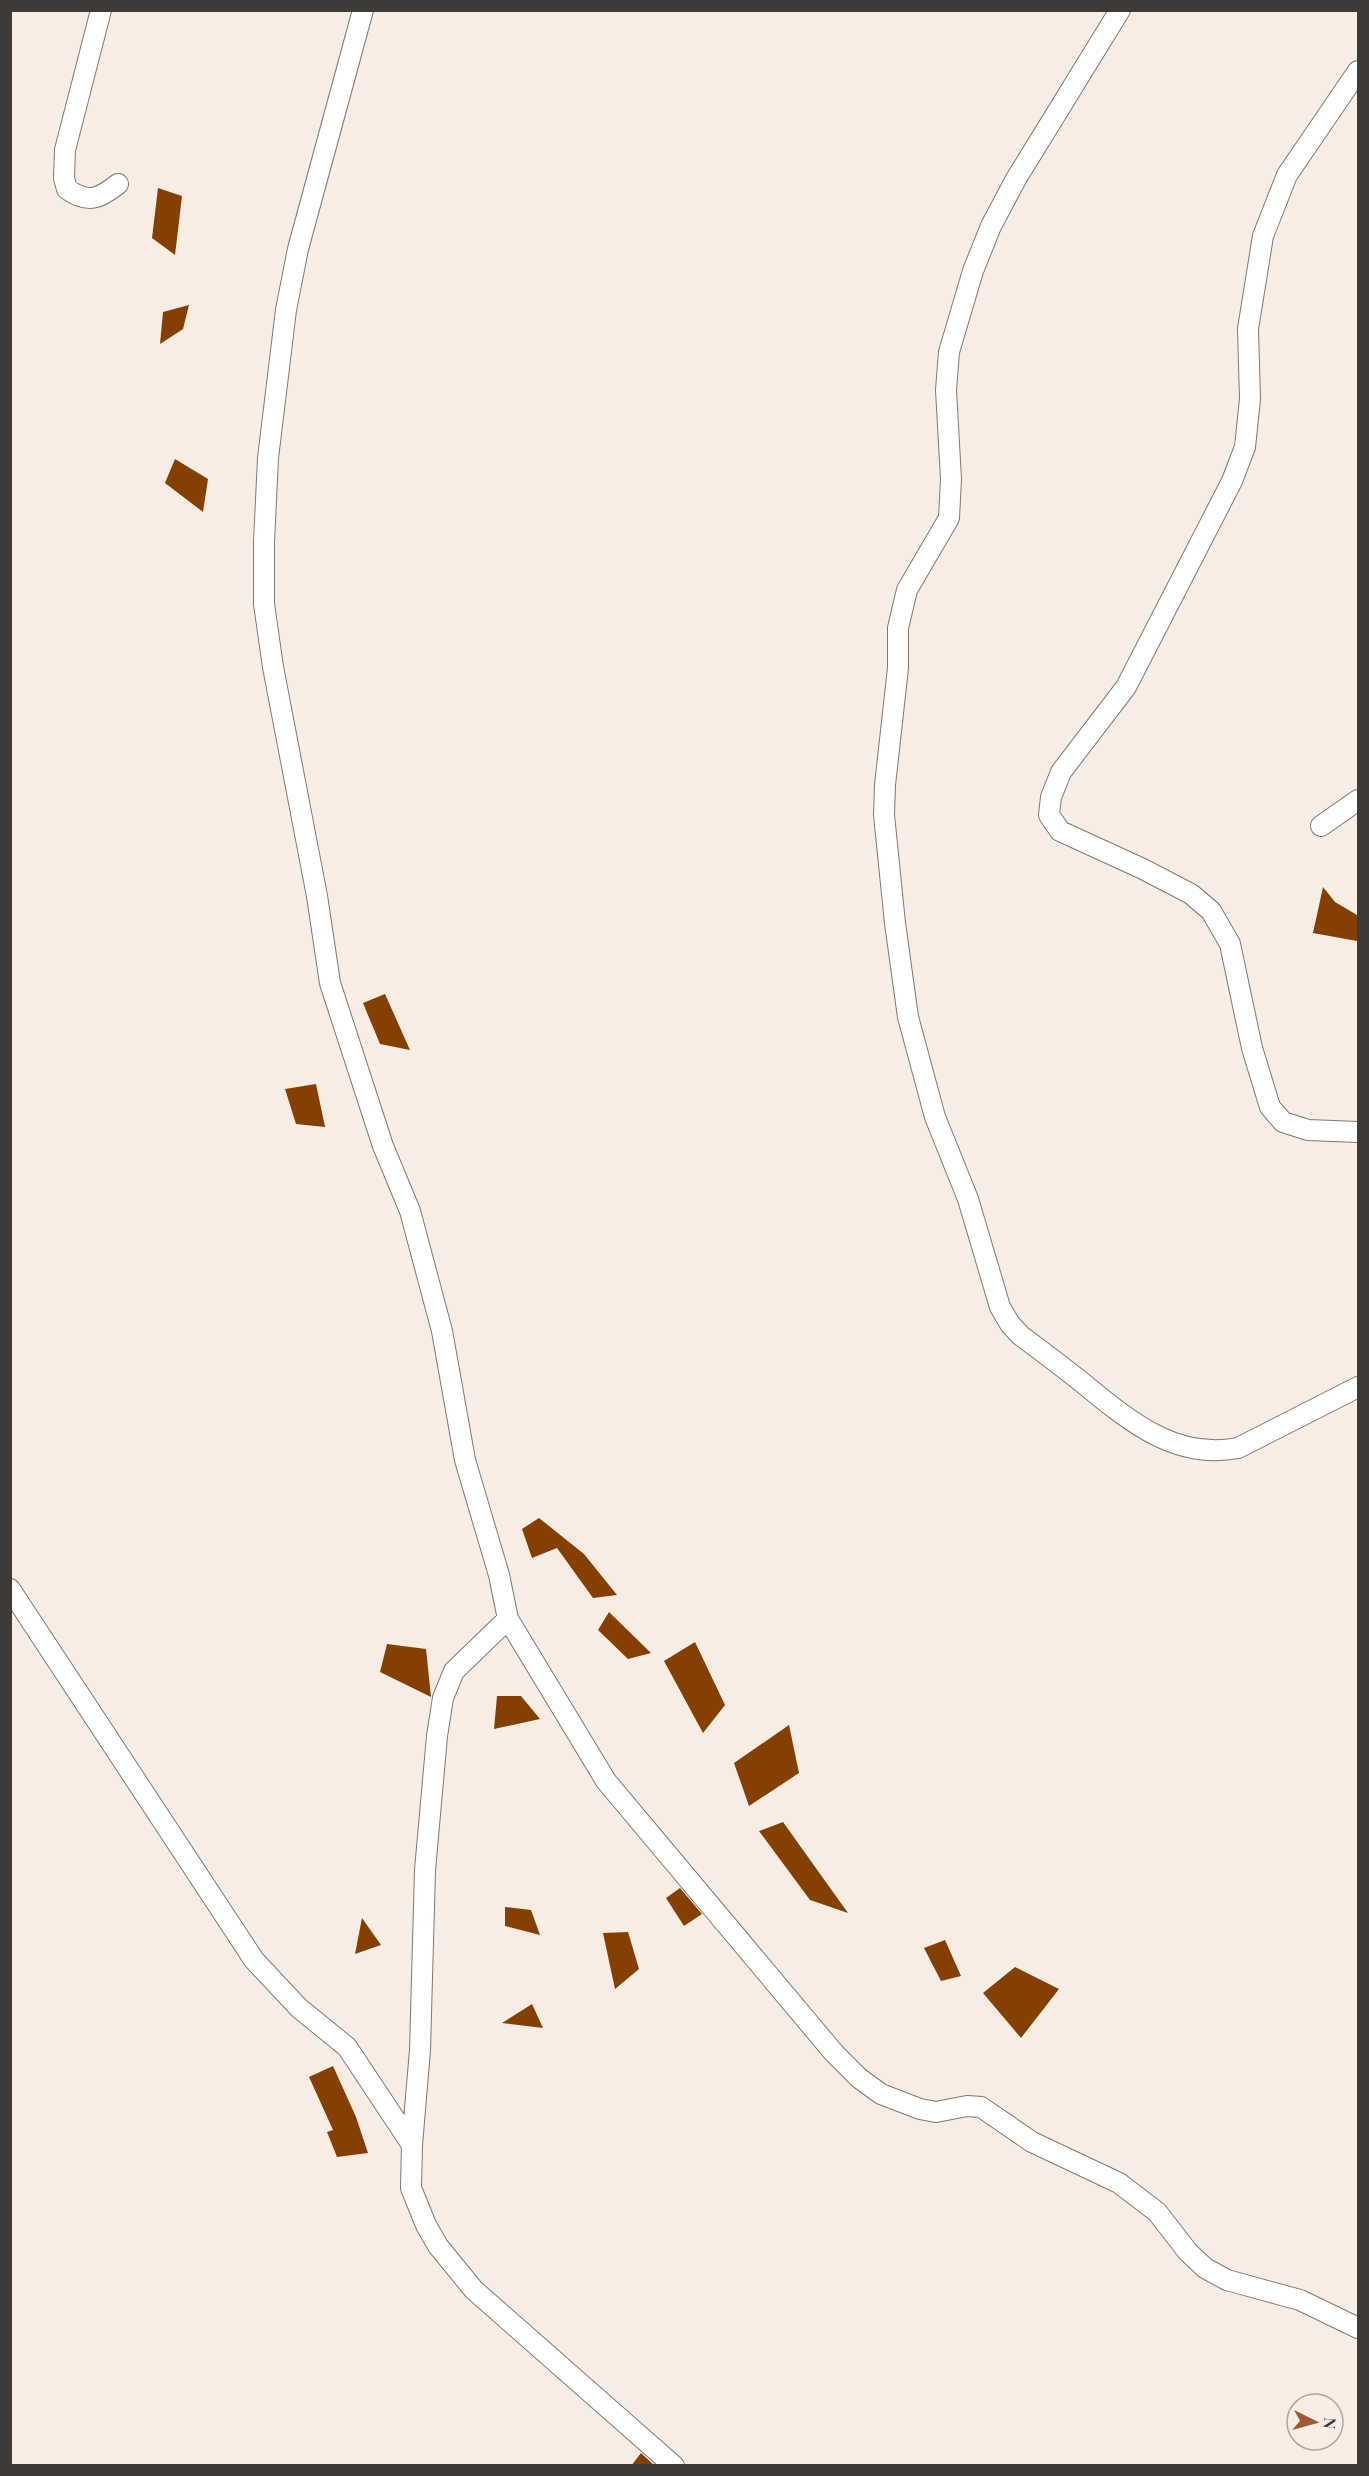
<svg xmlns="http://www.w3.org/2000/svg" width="1369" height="2476" font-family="'Playfair Display',serif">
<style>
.building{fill:#854000}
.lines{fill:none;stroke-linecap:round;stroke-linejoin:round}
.street-casing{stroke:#817771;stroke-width:22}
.street{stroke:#fff;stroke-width:20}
</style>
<rect width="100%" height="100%" fill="#f7ede5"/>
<path class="building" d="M158 188 182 196 175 255 152 238Z
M189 305 183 329 160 344 163 312Z
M175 459 208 479 203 512 165 483Z
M1323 887 1335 902 1357 915V941L1313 933Z
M385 994 410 1050 380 1044 363 1003Z
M316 1084 325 1127 296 1124 285 1089Z
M539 1518 584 1554 617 1595 593 1598 557 1548 532 1558 522 1529Z
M609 1612 651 1653 628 1659 598 1630Z
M695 1642 725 1705 703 1733 664 1661Z
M387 1644 426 1649 431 1697 380 1672Z
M497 1696H521L540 1719 494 1729Z
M789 1725 799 1773 749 1806 734 1763Z
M783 1822 848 1913 810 1900 759 1831Z
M680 1888 702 1914 684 1926 666 1898Z
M505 1907 531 1910 540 1935 505 1926Z
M362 1918 381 1945 355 1954Z
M628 1932 639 1969 615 1989 603 1933Z
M945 1940 961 1976 941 1981 924 1948Z
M1015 1967 1059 1989 1021 2038 983 1993Z
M532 2004 543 2028 502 2023Z
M333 2066 356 2117 368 2153 337 2157 327 2132 333 2130 309 2077Z
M641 2453 655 2466H631Z"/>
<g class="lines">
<defs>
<path id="street" d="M101 10 65 150 64 178 67 189C88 204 99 199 118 184
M363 10 298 249 286 310 268 458 264 542V604L273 667 317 896 330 983 383 1146 410 1211 442 1331 465 1460 499 1575 508 1619 606 1781 834 2053 859 2078 881 2094 920 2109 936 2112 967 2106 981 2107 1032 2142 1119 2183 1157 2212 1188 2252 1205 2268 1227 2280 1300 2300 1358 2328
M1120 10 1016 179 991 226 973 271 949 352 946 390 951 479 949 518 907 590 898 628V668L885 785 884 815 895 923 908 1017 935 1117 968 1199 1000 1307 1010 1324 1020 1335C1040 1350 1059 1364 1079 1380 1125 1417 1173 1461 1238 1448L1358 1387
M1358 71 1287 175 1263 236 1248 329 1250 399 1245 447 1232 481 1126 687 1061 772 1051 797 1049 815 1060 831 1143 869 1191 894 1211 911 1230 944 1252 1048 1270 1107 1283 1122 1308 1130 1358 1132
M1321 826 1358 800
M10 1589 254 1960 299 2008 347 2047 412 2145
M508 1619 454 1671 443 1698 437 1736 425 1870 420 2050 412 2145 411 2188 426 2225 438 2246 474 2290 674 2466"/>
</defs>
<use href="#street" class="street-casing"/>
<use href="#street" class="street"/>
</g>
<rect width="1369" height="2476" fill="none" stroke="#3e3a37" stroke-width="24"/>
<g transform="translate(1315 2422) rotate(95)"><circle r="28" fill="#f7ede5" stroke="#ada59f" stroke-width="1.5"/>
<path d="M0-4.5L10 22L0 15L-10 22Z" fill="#a05a2f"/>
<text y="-9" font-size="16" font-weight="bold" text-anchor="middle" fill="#3e3a37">N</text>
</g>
</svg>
